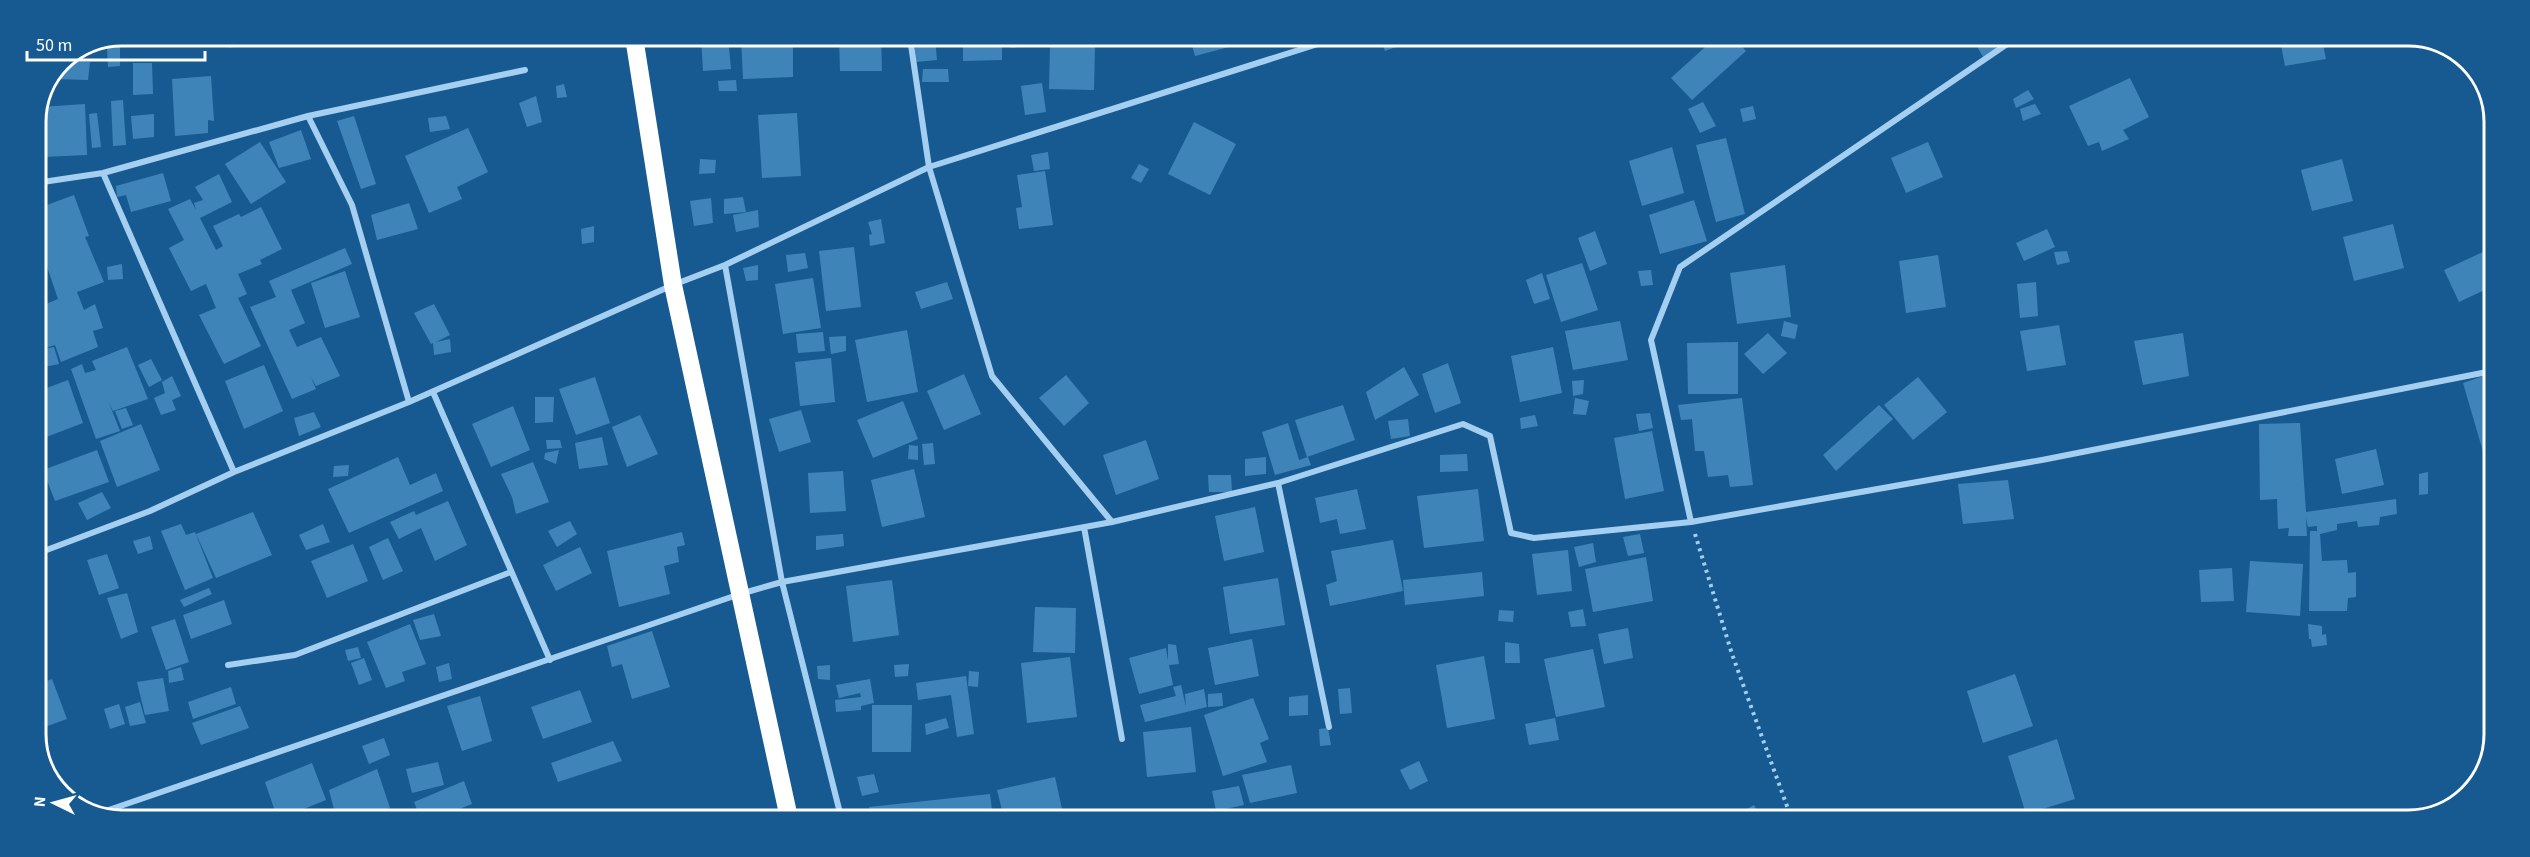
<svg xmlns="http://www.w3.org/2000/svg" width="2530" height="857" font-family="'Source Sans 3',sans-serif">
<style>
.building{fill:#3f84b9}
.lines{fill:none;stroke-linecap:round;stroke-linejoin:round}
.path{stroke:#a4cff0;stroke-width:4;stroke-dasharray:3 4.5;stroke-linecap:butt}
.street{stroke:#a4cff0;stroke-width:6}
.highway{stroke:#fff;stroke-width:18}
.rim{fill:none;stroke:#fff;stroke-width:3}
</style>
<rect width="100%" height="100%" fill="#175a91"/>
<path class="building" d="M152 36H202V46H152Z
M227 36H248L250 44 229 48Z
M258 36H309L308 45 258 43Z
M701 37H728L731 69 703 71Z
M741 37H793V77L743 79Z
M839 37H881L882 71H840Z
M914 38H935L937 60 916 62Z
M963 38H1002V60L963 61Z
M1010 38H1070V40L1011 48Z
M1190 38H1238L1240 44 1195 56Z
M1380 38 1417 39 1385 51Z
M1714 39H1735L1746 51 1692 100 1671 78Z
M1977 40H1992L1996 49 1983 57 1974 41Z
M2280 40H2322L2326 59 2285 66Z
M1050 46H1095L1094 90 1049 89Z
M120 47V66L108 67 107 48Z
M63 61 90 62 88 80 54 79Z
M133 63H152L153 94 133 95Z
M923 69H948L949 82H922Z
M211 76 214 121 208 120V133L175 136 172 79Z
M2130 78 2149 117 2123 130 2129 139 2102 151 2099 142 2088 146 2069 106Z
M736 80 737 91H719L718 81Z
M1042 83 1046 112 1025 115 1021 86Z
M564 84 567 97 557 98 556 86Z
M2028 90 2034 99 2016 108 2013 99Z
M536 96 542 122 527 127 519 103Z
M123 100 126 145 113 146 111 101Z
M1703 102 1716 126 1700 133 1688 109Z
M85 104 87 155 43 157 41 107Z
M2035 104 2041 114 2023 121 2020 109Z
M1753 106 1756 119 1743 122 1740 109Z
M97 113 101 147 92 148 89 114Z
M797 113 801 176 762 178 758 115Z
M154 114V137L133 139 131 116Z
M354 116 376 184 361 189 337 121Z
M446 116 450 129 430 132 428 118Z
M1194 122 1236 144 1210 195 1168 174Z
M468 128 488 172 457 187 462 199 429 213 405 156Z
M301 130 311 159 279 168 269 142Z
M1726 138 1745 214 1716 222 1696 145Z
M260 142 286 182 251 204 225 164Z
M1928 142 1943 177 1906 193 1891 158Z
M1672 147 1684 193 1642 206 1629 161Z
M1048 152 1050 169 1034 171 1031 155Z
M700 159 716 160 715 173 699 174Z
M2342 159 2353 201 2312 211 2301 170Z
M1139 164 1149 169 1141 183 1131 178Z
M1045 171 1053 225 1019 229 1016 208 1022 207 1017 175Z
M163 173 171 201 131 212 126 195 117 197 116 186Z
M219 174 232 202 200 218 216 250 223 246 213 226 239 214 241 217 261 207 282 249 260 260 262 264 238 274 247 294 238 298 261 346 224 364 199 315 216 308 206 284 191 291 169 248 184 240 168 209 190 199 196 210 194 203 203 200 195 187Z
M74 195 89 236 85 237 104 282 77 292 84 310 95 304 103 328 93 331 98 347 61 362 55 345 36 351V317L44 314 41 306 58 299 36 234V209Z
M743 197 746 212 724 214V199Z
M711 198 713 223 694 226 690 201Z
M1694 200 1707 241 1660 254 1649 215Z
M409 203 418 229 377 240 371 215Z
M758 210 759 227 736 232 733 215Z
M881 219 885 243 870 246 869 235 872 234 868 222Z
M2393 224 2404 268 2354 281 2343 237Z
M594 226V242L582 244 581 229Z
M2047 229 2055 247 2024 261 2016 243Z
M1595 231 1607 264 1590 271 1578 238Z
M854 247 861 307 826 311 819 251Z
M345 248 352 264 291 290 305 323 289 330 297 347 321 337 340 376 316 386 311 377 316 389 292 399 250 307 276 297 269 281Z
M2067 251 2070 262 2057 265 2054 252Z
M2485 251 2493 268V286L2459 302 2444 270Z
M805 253 808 268 788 272 786 255Z
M1938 255 1946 307 1906 313 1899 261Z
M1582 263 1598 310 1561 322 1546 275Z
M122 264 123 279 108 280 107 267Z
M758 265V280L746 281 743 268Z
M1785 265 1791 317 1737 324 1730 273Z
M1651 270 1653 285 1641 286 1638 271Z
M345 271 360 317 325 328 311 283Z
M1542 273 1550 299 1534 304 1526 280Z
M813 278 821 328 783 334 775 284Z
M947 282 953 299 921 309 915 292Z
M2036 282 2038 316 2020 318 2017 284Z
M434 304 450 335 436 342 450 339 451 352 434 355 433 343 431 344 414 313Z
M1620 321 1628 360 1573 370 1565 331Z
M1784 321 1798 325 1795 339 1781 336Z
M2059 325 2066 365 2027 371 2020 331Z
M907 330 918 392 867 402 855 340Z
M823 332 825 351 798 353 796 334Z
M1768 333 1787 353 1763 374 1744 354Z
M2183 333 2189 376 2143 385 2134 341Z
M846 336V351L831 354 829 337Z
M1738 342V394H1688L1687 343Z
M54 347 59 364 44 367 39 350Z
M127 347 148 399 113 411 109 403 120 431 96 439 71 369 82 364 85 373 96 370 92 361Z
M1553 347 1562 393 1520 402 1511 356Z
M831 358 835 402 800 406 795 362Z
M151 359 162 380 149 387 138 365Z
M1448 363 1461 403 1435 413 1422 374Z
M264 365 283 411 244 429 225 381Z
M1404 367 1419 395 1375 420 1366 392Z
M2492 373 2491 479 2463 383Z
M964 374 981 414 944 430 927 391Z
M1066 375 1089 403 1064 426 1039 398Z
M172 376 181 396 172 400 176 410 161 415 154 398 165 393 162 382Z
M595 377 610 423 576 435 559 389Z
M1918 377 1947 412 1913 440 1884 405Z
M68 380 83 423 41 439 36 426V392Z
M1584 380 1583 394 1573 396 1572 381Z
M535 397H554L553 422 535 423Z
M1575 398 1589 401 1586 415 1573 414Z
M1742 398 1753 485 1730 487 1728 475 1708 477 1704 451H1695L1692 419 1681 420 1678 405Z
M903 401 918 439 873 458 857 420Z
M1343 405 1355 440 1307 457 1295 420Z
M1879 405 1893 419 1836 471 1823 455Z
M513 406 530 450 491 467 472 424Z
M126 408 133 425 122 429 115 411Z
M801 410 811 442 779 452 769 419Z
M314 412 321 427 299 436 294 418Z
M1650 413 1653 428 1639 431 1636 414Z
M640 415 658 454 627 467 612 427Z
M1535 415 1538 426 1521 429 1520 418Z
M1408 419 1410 436 1391 439 1388 421Z
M1288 423 1299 460 1308 457 1311 465 1275 475 1262 432Z
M2300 423 2306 512 2396 499 2397 514 2380 517 2379 525 2358 527 2357 521 2337 524V530L2320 534 2322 561 2347 560 2348 573 2356 572V597L2348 598 2347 611H2309L2310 531H2317V526L2308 527 2306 518 2307 536H2288L2289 528 2278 529 2277 499 2260 500 2259 424Z
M141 424 160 470 117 487 100 441Z
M1652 431 1664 491 1625 499 1614 438Z
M602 437 608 465 579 469 575 443Z
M546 440H560L562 448 547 449Z
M1146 440 1159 479 1116 495 1103 455Z
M933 443 935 464 924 465 922 444Z
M909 445 918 446V460L908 459Z
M2376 449 2384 485 2342 494 2335 459Z
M97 450 109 482 55 501 43 470Z
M559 450 556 464 544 459 545 453Z
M1467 454 1468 471 1440 472V455Z
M398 457 410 485 436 473 443 491 349 533 328 489Z
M1266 457V474L1245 476V459Z
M533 462 549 502 516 514 512 497 501 474Z
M349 465 348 476 333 477 334 466Z
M914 469 925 517 882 527 871 480Z
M843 471 846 511 810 513 808 473Z
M2428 472V494L2419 495V474Z
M1208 475H1231L1232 492H1209Z
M2008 480 2014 519 1963 524 1958 484Z
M1357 489 1366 529 1340 534 1337 519 1320 523 1315 498Z
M1478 489 1484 541 1424 548 1417 496Z
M102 492 111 508 87 520 78 503Z
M448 501 467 545 435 561 421 528 399 539 390 522 414 511 416 515Z
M1255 507 1264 552 1224 561 1215 516Z
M253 512 272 555 216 578 196 534Z
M570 521 577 534 557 547 548 531Z
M181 524 186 535 195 532 213 578 185 590 161 531Z
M323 524 330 542 306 550 299 535Z
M682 532 685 545 677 547 679 562 664 566 670 594 619 607 607 551Z
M843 534 844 546 816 550V536Z
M1640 534 1644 553 1628 556 1623 537Z
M150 536 153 549 138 554 133 541Z
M388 538 403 571 383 580 369 547Z
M1393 540 1403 591 1330 606 1326 585 1337 581 1331 551Z
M1593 543 1596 562 1579 567 1574 547Z
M353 544 368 581 327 598 311 561Z
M580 547 592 573 556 591 543 565Z
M1568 550 1572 591 1537 595 1532 554Z
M107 554 119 588 99 595 87 560Z
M1646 557 1653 601 1593 612 1585 569Z
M2250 561 2303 564 2300 616 2246 612Z
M2232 568 2234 601 2201 602 2199 570Z
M1482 572 1484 596 1405 605 1403 580Z
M1278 578 1285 625 1230 634 1223 587Z
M892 580 899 635 853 642 846 586Z
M209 588 212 594 184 607 180 600Z
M127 593 138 632 121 639 107 598Z
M224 600 232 624 191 639 183 615Z
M1035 607 1076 608 1075 653 1033 652Z
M1583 609 1586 626 1571 627 1568 612Z
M1499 610 1514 611 1513 622 1498 621Z
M434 614 441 636 420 640 413 620Z
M175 619 189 662 166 670 151 627Z
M410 624 426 664 402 672 405 681 386 688 367 642Z
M2308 624 2322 626V635L2326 634 2327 645 2312 647 2311 639H2309Z
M1628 628 1633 658 1604 664 1598 634Z
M652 631 670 687 632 699 622 664 612 667 607 646Z
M1252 639 1259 676 1215 685 1208 648Z
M1505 642 1519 644 1520 663H1505Z
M1168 644 1176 645 1179 664 1169 665 1173 685 1139 694 1129 658 1166 648 1168 661Z
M358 647 361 658 348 661 345 650Z
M1593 649 1605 707 1556 717 1544 659Z
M1484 656 1495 719 1447 728 1436 665Z
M1070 657 1077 717 1027 723 1021 663Z
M364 658 372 680 359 685 351 663Z
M449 663 452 679 439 682 436 667Z
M909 664 908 676 895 677 894 665Z
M830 665V680L818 679 817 666Z
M181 667 184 680 169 683 168 671Z
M969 671 979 672 978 687 968 686Z
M2015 674 2033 726 1983 743 1967 691Z
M966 676 974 734 957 737 951 695 918 700 916 683Z
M163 678 169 711 145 715 137 682Z
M52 679 67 719 36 730V685Z
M870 679 874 703 861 706V710L836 712 835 700 861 697 860 693 839 698 836 685Z
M1181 685 1186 707 1185 694 1204 689 1207 707 1145 722 1140 705 1176 696 1173 687Z
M231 687 236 704 193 719 188 702Z
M1350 688 1352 713 1340 714 1338 689Z
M580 690 592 722 543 739 531 707Z
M1222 693 1223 706 1208 707V694Z
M1308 695V715L1289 716V697Z
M480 696 492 741 462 751 447 706Z
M1253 698 1269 739 1260 743 1267 762 1223 776 1204 715Z
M140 702 146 723 130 726 125 707Z
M119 704 125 724 110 729 104 709Z
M872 705H912L911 752H872Z
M240 706 249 728 201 745 192 723Z
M946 718 949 728 926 735 925 724Z
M1555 718 1559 740 1529 745 1525 724Z
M1191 727 1196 772 1147 777 1143 732Z
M1328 728 1331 745 1320 746 1319 729Z
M384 738 390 755 369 764 362 746Z
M2057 739 2075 799 2026 814 2008 756Z
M613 741 622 761 558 782 551 763Z
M1419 761 1428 781 1410 790 1400 770Z
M438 762 444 785 412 793 406 769Z
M312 763 326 800 284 817H277L265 782Z
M1291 765 1297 793 1250 803 1242 775Z
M377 769 390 808 383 811 385 817H336L329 790Z
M874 774 879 792 862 796 857 777Z
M1055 777 1064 818H1004L997 790Z
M464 781 472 804 439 817H420L414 802Z
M1239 786 1244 805 1216 811 1212 791Z
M990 794 993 818H871L869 807Z
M1754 805 1762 820H1728Z"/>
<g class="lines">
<path class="path" d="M1695 534 1732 654 1792 820"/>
<path class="street" d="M910 38 929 167 992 376 1112 522
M308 116 525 70
M103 173 234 472
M36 183 103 173 308 116 352 205 409 402
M725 265 782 582 839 809 837 818
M433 392 550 660
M1278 483 1329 727
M1691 522 1651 340 1680 267 2013 40
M1084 527 1122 739
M36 554 150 511 234 472 409 402 673 285 725 265 929 167 1321 43
M228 665 295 655 511 572
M94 815 740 594 782 582 1112 522 1278 483 1463 424 1490 436 1511 533 1534 538 1691 522 2042 460 2492 371"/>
<path class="highway" d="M634 37 673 285 789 818"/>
</g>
<path d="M0 0H2530V857H0ZM122 46H2408A76 76 0 0 1 2484 122V734A76 76 0 0 1 2408 810H122A76 76 0 0 1 46 734V122A76 76 0 0 1 122 46Z" fill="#175a91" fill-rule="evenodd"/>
<path class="rim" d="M122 46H2408A76 76 0 0 1 2484 122V734A76 76 0 0 1 2408 810H122A76 76 0 0 1 46 734V122A76 76 0 0 1 122 46Z"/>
<g transform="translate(54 803) rotate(275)" stroke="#175a91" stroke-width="4.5" paint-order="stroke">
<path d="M0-4.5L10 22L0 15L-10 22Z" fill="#ffffff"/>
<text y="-9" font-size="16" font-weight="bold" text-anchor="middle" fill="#ffffff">N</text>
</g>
<path d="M27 51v9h178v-9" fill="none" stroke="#ffffff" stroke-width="3"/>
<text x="36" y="51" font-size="18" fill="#ffffff" stroke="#175a91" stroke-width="4.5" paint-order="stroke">50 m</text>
</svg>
